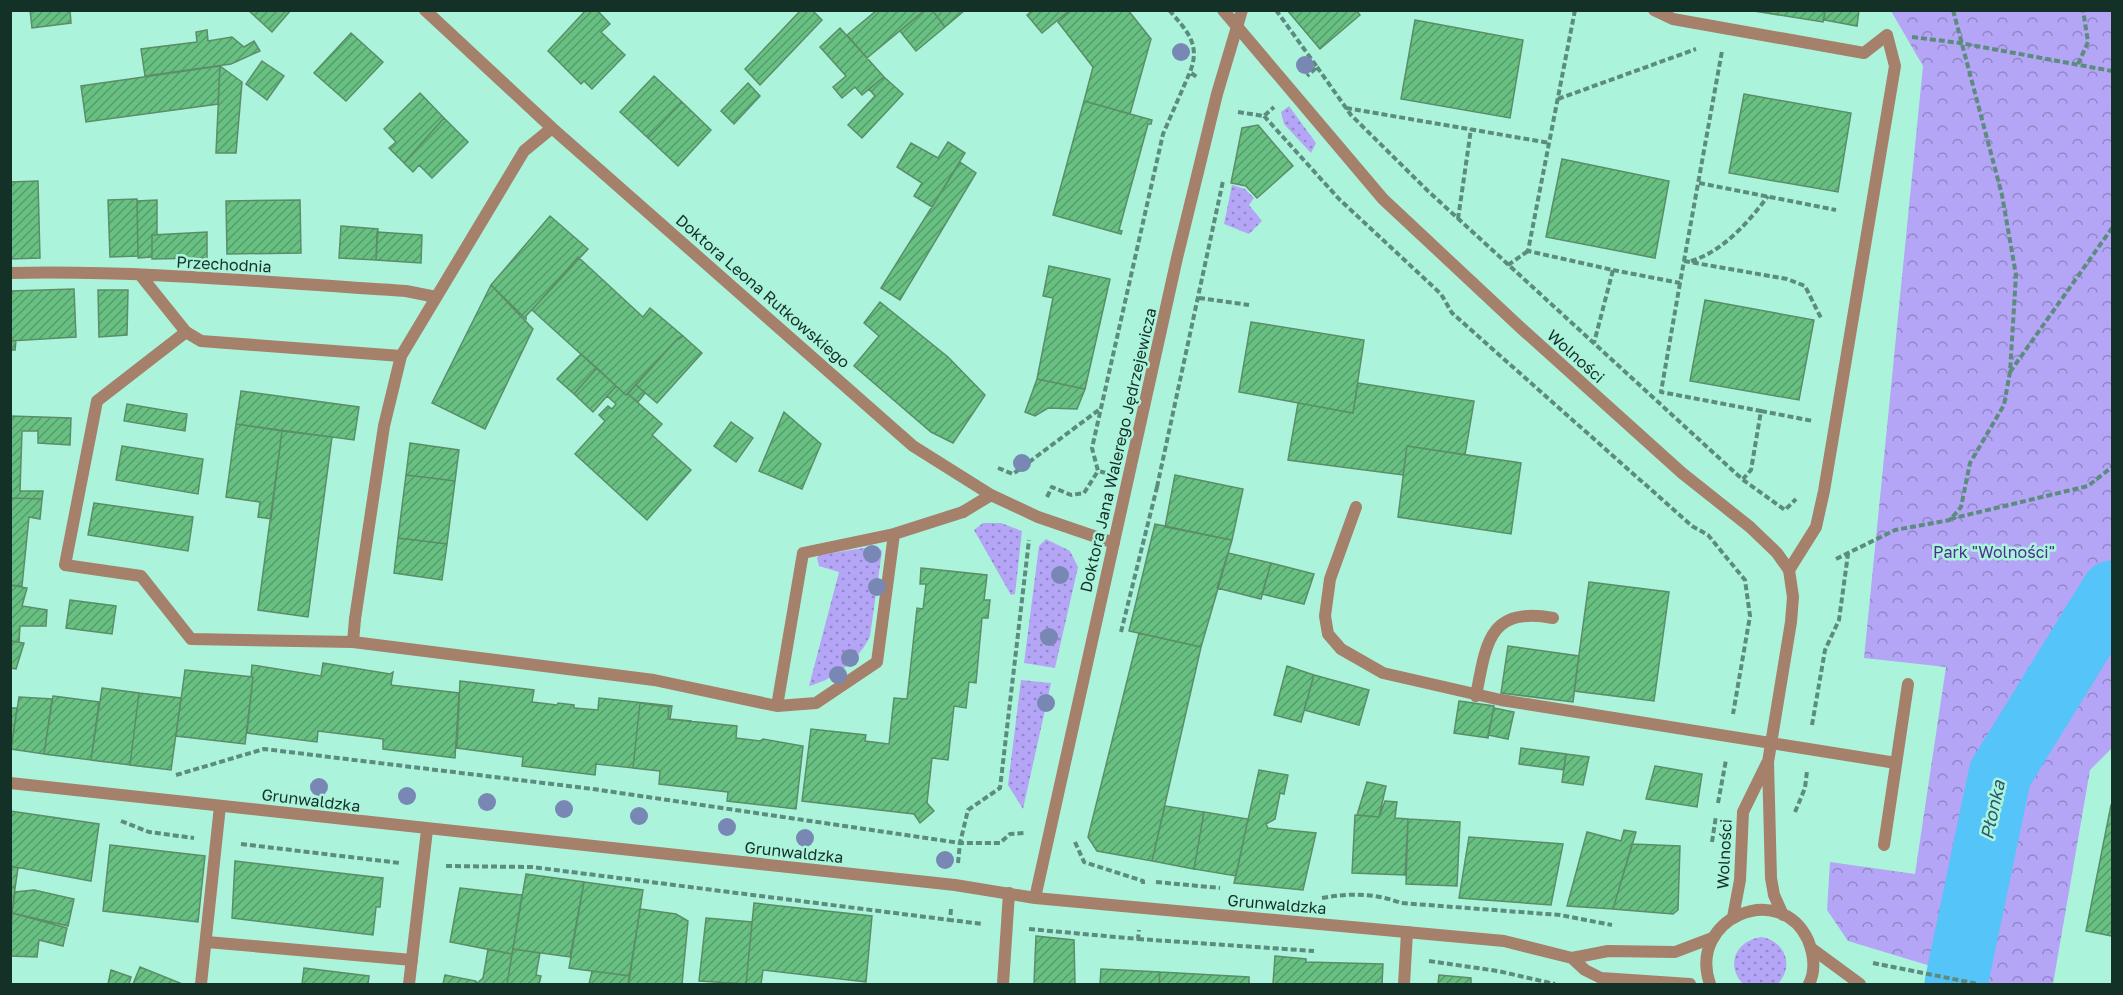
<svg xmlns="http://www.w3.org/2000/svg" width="2123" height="995" font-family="'Golos Text',sans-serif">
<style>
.grass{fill:url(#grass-dots)}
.park{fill:url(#park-crowns)}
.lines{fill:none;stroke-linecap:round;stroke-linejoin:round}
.river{stroke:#55c4f8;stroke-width:63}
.building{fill:url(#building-hatch);stroke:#5b8d68;stroke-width:1.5}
.path{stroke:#5c8c7d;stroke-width:4;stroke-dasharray:6 3;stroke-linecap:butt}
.service{stroke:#a5806a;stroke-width:12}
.minor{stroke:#a5806a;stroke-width:12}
.tertiary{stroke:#a5806a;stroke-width:12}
.tree{fill:#7887b3}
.labels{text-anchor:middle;stroke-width:5;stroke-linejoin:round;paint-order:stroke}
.street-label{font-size:16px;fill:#143128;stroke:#acf3dc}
.park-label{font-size:16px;fill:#4d2f92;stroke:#acf3dc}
.water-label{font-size:18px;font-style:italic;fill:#2c5970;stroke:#acf3dc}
</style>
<defs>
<pattern id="grass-dots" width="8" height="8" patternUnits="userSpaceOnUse" patternTransform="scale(1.5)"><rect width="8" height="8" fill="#b4a5f6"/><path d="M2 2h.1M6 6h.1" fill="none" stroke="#9187c7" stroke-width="1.8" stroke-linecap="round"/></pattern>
<pattern id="park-crowns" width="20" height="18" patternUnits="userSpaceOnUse" patternTransform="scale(1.5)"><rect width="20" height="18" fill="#b4a5f6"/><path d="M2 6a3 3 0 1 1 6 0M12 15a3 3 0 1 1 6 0" fill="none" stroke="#9187c7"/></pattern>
<pattern id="building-hatch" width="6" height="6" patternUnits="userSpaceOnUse" patternTransform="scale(1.5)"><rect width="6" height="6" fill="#68c183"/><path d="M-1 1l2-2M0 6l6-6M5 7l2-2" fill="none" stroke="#549d6b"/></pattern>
</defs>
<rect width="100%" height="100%" fill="#acf3dc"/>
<path class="grass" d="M1289 106 1316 143 1311 153 1284 124 1281 112Z
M1232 185 1245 189 1254 198 1249 205 1262 221 1249 234 1224 224Z
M983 523H1001L1022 531 1015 594 1011 595 974 530Z
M1046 539 1070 551 1078 567 1055 668 1024 663 1039 546Z
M877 546 882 551 870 636C860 659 833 680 809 686L839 572 819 566 817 558 819 555Z
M1021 680 1051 683 1023 809 1008 785Z
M1762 937C1786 942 1794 966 1778 984H1743C1725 965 1736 940 1762 937Z"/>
<path class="park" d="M1891 11H2112V748L2090 770 2053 984H1990L1848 941 1827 910 1830 862 1915 874 1946 667 1864 658 1923 66Z"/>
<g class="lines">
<path class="river" d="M1956 984 2000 774 2112 592"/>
</g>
<path class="building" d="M30 10H70L71 23 32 28Z
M248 10H291L272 32Z
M586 10H597L610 24 601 32 625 55 592 89 584 81 581 84 548 51Z
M801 10H812L822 20 760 85 745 69Z
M877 10H925L867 58 847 35Z
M925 10H932L945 27 916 51 900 31Z
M932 10H965L945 27Z
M1033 10H1070L1042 33 1027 15Z
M1072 10H1128L1151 39 1130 114 1084 101 1093 67 1058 22Z
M1287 10H1356L1360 15 1320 49Z
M1748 10H1825L1823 22Z
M1825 10H1859L1857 26 1824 20Z
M1415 20 1523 40 1510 118 1401 99Z
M840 28 884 77 862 95 855 87 842 98 833 87 846 76 820 47Z
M207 30 208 41 232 37 244 47 254 41 260 51 231 64 145 76 141 49 197 42 196 32Z
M351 33 383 62 346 101 314 73Z
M262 61 284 76 267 100 246 84Z
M220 66 218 104 86 122 81 86Z
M220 66 242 82 236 153H216Z
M654 76 682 102 648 138 620 112Z
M884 77 903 94 862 138 848 125 875 96 869 89Z
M748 83 760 96 734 124 721 111Z
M420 93 444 118 404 163 389 148 396 142 384 129Z
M1744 94 1851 113 1838 192 1729 173Z
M1084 101 1152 120 1151 124H1148L1119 230 1122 231 1121 234 1053 215Z
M682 102 711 130 678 166 648 138Z
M444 118 468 142 432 178 419 165 413 172 404 163Z
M1258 125 1293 166 1257 198 1246 186 1231 183 1242 128Z
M948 142 965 153 932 207 914 196 922 183 897 167 911 143 938 158Z
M1562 159 1669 181 1655 258 1546 237Z
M960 162 976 173 900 300 881 288Z
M38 181 40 258 10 259V182Z
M137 199 138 256 110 257 108 200Z
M157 200V235H152V257L138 258 137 201Z
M300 200 301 253 227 254 226 201Z
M550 216 588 249 526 316V319L491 285Z
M341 226 378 229 376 260 339 258Z
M207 232V258L152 259V235Z
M377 232 422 235 421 263 376 260Z
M578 257 643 317 650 308 683 336 679 339 678 338 626 395 532 310Z
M1049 266 1110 279 1085 389 1037 379 1053 298 1043 296Z
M491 285 533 329 485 429 432 403Z
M74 289 76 337 10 341V291Z
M98 290H128L127 335 99 337Z
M1705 300 1814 320 1799 400 1690 381Z
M880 302 948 357 985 395 953 443 931 432 854 366 879 336 864 323Z
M1251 322 1364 340 1353 413 1239 392Z
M683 336 702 353 657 403 636 385 678 338 679 339Z
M10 341H16L15 350H10Z
M581 354 597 368 574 394 557 379Z
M597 368 616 386 593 412 574 394Z
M1037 379 1085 389 1077 409 1048 408 1035 416 1025 412Z
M1358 383 1474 401 1465 455 1407 446 1403 475 1288 460 1298 403 1353 413Z
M636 385 645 393 638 402 628 394Z
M616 386 626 395 628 394 662 424 652 435 691 470 647 520 575 454 605 421 599 415 608 406 612 409 616 404 607 396Z
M241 391 359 407 354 440 236 424Z
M127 404 187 414 185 431 124 421Z
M784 412 821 444 802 489 759 471Z
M10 416 71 418 70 445 38 443V431H22L20 491H43L42 499 10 498Z
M731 422 753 438 736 462 714 446Z
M236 424 282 431 271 519 258 517 260 502 226 497Z
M282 431 332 437 308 617 258 610Z
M410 443 459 450 455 481 406 475Z
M122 446 203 459 198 494 116 480Z
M1407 446 1521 463 1511 534 1398 517Z
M406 475 455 481 447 544 398 538Z
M1175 475 1243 489 1232 540 1165 527Z
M10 498 42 499 40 519 29 517 22 586 10 585Z
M94 503 193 517 188 551 88 535Z
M1155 524 1232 540 1201 647 1129 631Z
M398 538 447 544 442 580 394 573Z
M1228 553 1271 563 1261 599 1217 588Z
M1271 563 1314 574 1304 604 1262 594Z
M921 568 987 575 984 600H990L988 618H982L976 683 969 682 966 708 954 706 948 760 932 758 927 803 934 811 920 823 914 814 802 801 811 729 866 735 865 741 889 744 894 698 907 699 917 608 923 609 926 584H920Z
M1589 582 1669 592 1654 701 1574 691Z
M10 585 27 588 22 606 47 610 46 626H20L19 642 10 641Z
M70 600 116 606 112 634 66 628Z
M1139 633 1201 647 1152 861 1097 851 1088 837Z
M10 641 24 643 16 669 10 668Z
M1508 646 1579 656 1573 702 1501 693Z
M323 663 390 674 393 672 391 685 459 693 455 758 383 749V739L318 731 317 742 247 733 253 677H251L252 665 321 676Z
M1287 666 1314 675 1301 722 1274 715Z
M185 670 253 677 245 744 176 736Z
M1314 675 1369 690 1359 725 1304 710Z
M460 681 534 690 532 702 557 705 558 703 574 705V708L598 710 599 698 672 706 670 719 692 721 668 719 669 707 640 703 633 768 596 764 595 775 522 766 523 757 457 748Z
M102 688 139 693 130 765 91 760Z
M139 693 181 698 171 770 130 765Z
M53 696 99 702 91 760 44 754Z
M19 697 52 699 44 754 11 749Z
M1459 701 1494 706 1488 738 1454 733Z
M640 703 669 707 668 719 737 726 736 738 760 741 763 739 803 746 796 809 727 801 728 792 659 784 660 771 633 768Z
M10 708H17L11 749H10Z
M1494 708 1514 712 1508 739 1488 735Z
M1521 748 1566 754 1564 770 1519 764Z
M1566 754 1589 757 1583 785 1562 782Z
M1655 766 1702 774 1697 807 1646 799Z
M1259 770 1288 775 1284 794 1280 793 1275 819 1266 824 1268 828 1316 833 1303 890 1234 883Z
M1367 782 1386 786 1379 817 1357 815Z
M1385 801 1397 802 1395 818 1408 819 1405 875 1352 873 1355 815 1379 817Z
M2111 805H2112V936L2086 931Z
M1165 806 1204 812 1194 869 1152 861Z
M10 811 99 824 91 881 10 866Z
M1204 812 1248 819 1236 876 1194 869Z
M1408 819 1460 822 1457 886 1406 884Z
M1624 830 1636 832 1613 909 1567 906 1587 832 1621 841Z
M1469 837 1563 844 1551 905 1459 898Z
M1632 844 1680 846 1678 910 1673 914 1613 909Z
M110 845 205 856 198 922 103 911Z
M235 861 383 878 380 907H376L373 935 232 918Z
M10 866 18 868 15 888 10 887Z
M526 874 584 882 570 957 513 949Z
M584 882 643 890 630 976 569 968Z
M10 887 15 888 12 913H10Z
M460 888 522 895 512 954 450 942Z
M34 890 74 899 68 926 12 913 15 892Z
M754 903 872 916 866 982 763 970 761 984H746Z
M640 909 676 914 688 921 682 984H628Z
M12 913 67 928 63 946 39 940 37 957 10 956Z
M706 918 752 922 746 984 699 981Z
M1036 936 1074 940 1075 984H1034Z
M488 949 512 954 507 984H476L483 978Z
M513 949 540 953 536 975 541 976 539 984H507Z
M1275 956 1306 959V962L1383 964 1382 984H1273Z
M140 967 180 983 179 984H133Z
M304 968 369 976 368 984H302Z
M1101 969 1160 972 1159 984H1100Z
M111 970 131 977 129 984H108Z
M592 971 630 976 628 984H589Z
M1160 972 1249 977V984H1159Z
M445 975 476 981V984H443Z
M1439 975 1471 978V984H1438Z"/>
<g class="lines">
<path class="path" d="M1169 10C1187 31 1201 44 1190 72L1198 78
M1276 10 1317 67 1307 76
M1575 10 1528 251 1613 270 1594 343
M1912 37 1960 43 2112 71
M2078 64 2088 42 2083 10
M1317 67 1351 115 1428 191 1742 479 1785 510 1796 499
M1558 99 1696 49
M1346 108 1550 143
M1238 112 1264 116 1274 107
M1264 116 1339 199 1441 294 1452 313 1692 526 1708 535 1745 580 1750 616 1733 714
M1699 183 1836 210
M1458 219 1471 129
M1684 261 1787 279 1805 286 1822 320
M1691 261C1722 252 1749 222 1768 196
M1508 265 1528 251
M1613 270 1680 283 1722 51
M1680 283 1661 392 1761 411 1751 470 1743 479
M1199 298 1249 305
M2010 372 2112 228
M1761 411 1813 421
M998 468 1013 474 1100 409
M1106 473 1098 471 1092 448 1163 134 1190 72
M1157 487 1223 181
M1047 497 1052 487 1071 495 1084 493 1098 471
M1950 519 2088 486 2112 467
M1836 559 1895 530 1950 520 1961 507 1970 463 2004 405 2010 372 2016 275 2002 195 1953 10
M1121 632 1157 487
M1812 725 1825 650 1839 620 1848 554
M176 775 264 749 593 789 960 843 968 810 1000 788 1029 540
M1718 803 1726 760
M1795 812 1805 788 1807 771
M121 821 149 832 194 838
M1075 842 1084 862 1143 881V884
M1712 842 1716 816
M241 844 400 863
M958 863 960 843H1000L1010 834 1025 833
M446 866 532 867 950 920
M1156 882 1220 888
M1322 898C1350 893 1375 893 1401 903L1560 915 1612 925
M951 909 950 920 983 924
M1029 929 1138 939 1139 930
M1138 939 1314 951
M1429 961 1498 971 1555 984
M1873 963 1978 984"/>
<path class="service" d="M1654 10 1673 19 1864 53 1887 35 1895 66 1824 491 1816 527 1789 570
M186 332 97 401 65 565 141 576 191 639 353 642
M1356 507 1330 579 1325 616 1328 634 1341 649 1383 673 1501 700 1896 763
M355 619 353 642 654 680 777 706 803 553 894 534 963 512
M1476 696C1486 643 1489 606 1553 618
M777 706 816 703 877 662 894 534
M1884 845 1908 684
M207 942 412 960
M201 984 220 806
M1003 984 1009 893
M1404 984 1407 932"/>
<path class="minor" d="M425 10 552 128 913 446 991 495 1038 517 1114 543
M10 273C142 270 275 283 406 291L436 297
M141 276 186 332 201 341 401 356
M963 512 991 495
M355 619 384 426 401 356 524 151 552 128
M10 783 955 885 1035 898 1504 941 1572 958 1585 970 1601 978 1690 984
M1035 898 1177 258 1217 94 1242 10
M1572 958 1608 951 1675 952 1712 938
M409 984 427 830"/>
<path class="tertiary" d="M1223 10 1383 199 1522 329 1682 473 1750 527 1777 553 1789 570 1793 597 1791 622 1768 762 1771 878 1774 895 1783 915
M1733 917 1740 880 1743 812 1767 763
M1811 948 1860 984
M1710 984C1687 919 1779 879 1808 940 1814 955 1816 970 1809 984"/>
</g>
<g class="tree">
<circle cx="1181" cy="52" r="9"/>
<circle cx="1305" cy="65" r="9"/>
<circle cx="1022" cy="463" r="9"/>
<circle cx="872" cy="554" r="9"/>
<circle cx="1060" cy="575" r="9"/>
<circle cx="877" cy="587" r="9"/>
<circle cx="1049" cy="637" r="9"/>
<circle cx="850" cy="658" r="9"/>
<circle cx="838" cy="675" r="9"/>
<circle cx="1046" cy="703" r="9"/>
<circle cx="319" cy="787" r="9"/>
<circle cx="407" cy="796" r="9"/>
<circle cx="487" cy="802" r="9"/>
<circle cx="564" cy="809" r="9"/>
<circle cx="639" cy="816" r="9"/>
<circle cx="727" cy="827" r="9"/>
<circle cx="805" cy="838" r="9"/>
<circle cx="945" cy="860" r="9"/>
</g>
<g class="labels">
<g class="street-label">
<text transform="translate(224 264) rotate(3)" y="6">Przechodnia</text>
<text transform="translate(763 291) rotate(41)" y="6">Doktora Leona Rutkowskiego</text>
<text transform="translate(1576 356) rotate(42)" y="6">Wolności</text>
<text transform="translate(1118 450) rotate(-77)" y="6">Doktora Jana Walerego Jędrzejewicza</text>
<text transform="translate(311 800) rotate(7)" y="6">Grunwaldzka</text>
<text transform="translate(794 852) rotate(6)" y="6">Grunwaldzka</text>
<text transform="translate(1724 854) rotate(-87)" y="6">Wolności</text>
<text transform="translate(1277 904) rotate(5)" y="6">Grunwaldzka</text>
</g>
<g class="park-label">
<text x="1994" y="558">Park "Wolności"</text>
</g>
<g class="water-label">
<text transform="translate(1993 810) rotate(-78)" y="6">Płonka</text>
</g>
</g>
<rect width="2123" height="995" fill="none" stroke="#143128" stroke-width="24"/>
</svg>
